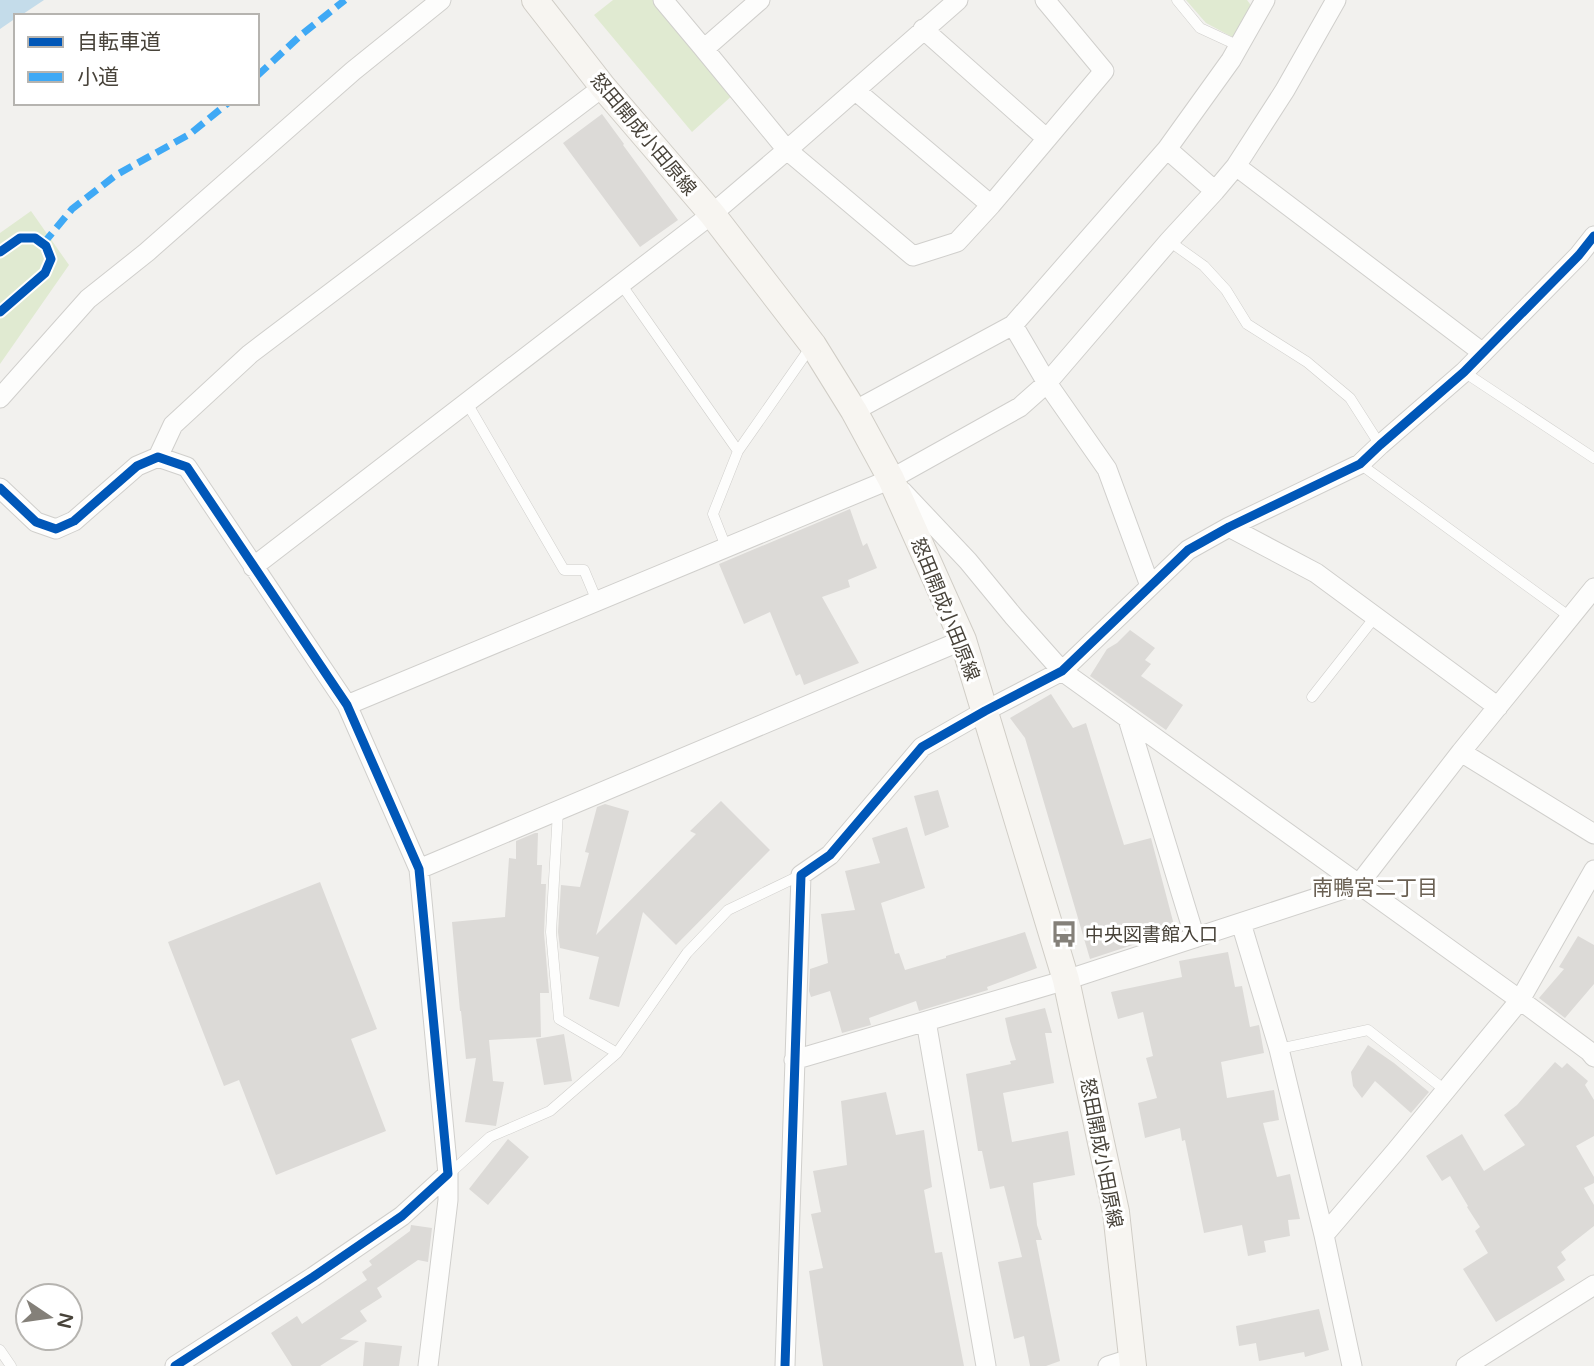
<svg xmlns="http://www.w3.org/2000/svg" width="1594" height="1366" font-family="'Varela Round','Noto Sans JP',sans-serif">
<style>
.green{fill:#e0ead1}
.water{fill:#c4dcea}
.building{fill:#dcdad7}
.lines{fill:none;stroke-linecap:round;stroke-linejoin:round}
.lane-casing{stroke:#d0cfcc;stroke-width:11}
.street-casing{stroke:#d0cfcc;stroke-width:21}
.secondary-casing{stroke:#d0cdc6;stroke-width:28}
.lane{stroke:#fdfdfc;stroke-width:10}
.street{stroke:#fdfdfc;stroke-width:19}
.secondary{stroke:#f7f5f1;stroke-width:26}
.quiet{stroke:#3fa9f5;stroke-width:7;stroke-dasharray:14 7;stroke-linecap:butt}
.cycleway-casing{stroke:#fff;stroke-width:13}
.cycleway{stroke:#0057b8;stroke-width:9}
.labels{text-anchor:middle;stroke-width:6;stroke-linejoin:round;paint-order:stroke}
.street-label{font-size:19px;fill:#48433a;stroke:#fff}
.poi-label{font-size:19px;fill:#48433a;stroke:#fff;text-anchor:start}
.neighbourhood-label{font-size:21px;fill:#6a6053;stroke:#fff}
</style>
<rect width="100%" height="100%" fill="#f2f1ee"/>
<path class="green" d="M613 0H653L735 93 692 132 594 15Z
M1186 0H1247L1253 8 1236 39 1206 23Z
M31 211 69 265 0 364V233Z"/>
<path class="water" d="M0 0H44L20 16H16V18L0 29Z"/>
<path class="building" d="M602 114 624 144 623 145 678 220 640 247 563 143Z
M850 509 863 546 867 543 877 568 848 580 850 587 822 597 859 663 804 685 800 674 796 676 770 612 744 624 719 564Z
M1130 630 1155 648 1145 660 1151 664 1141 676 1183 705 1166 730 1090 676 1107 649 1117 643Z
M1051 694 1073 728 1086 723 1124 845 1151 838 1174 925 1156 932 1157 937 1090 959 1025 738 1010 718Z
M938 790 949 827 925 836 914 796Z
M721 801 770 850 676 945 643 912 619 1007 589 999 599 957 560 948 558 932 561 885 580 887 589 853 585 852 597 807 605 804 629 811 596 935 696 834 690 831Z
M907 827 925 888 881 903 895 954 899 953 905 970 946 958V956L1025 932 1037 968 987 987 988 990 919 1011 916 1001 869 1018 871 1025 842 1033 830 991 811 997 809 991 810 969 828 963 821 914 855 910 845 871 880 863 872 838Z
M535 833H538L537 865H542L541 884H546L544 933 549 993H540L541 1037 489 1040 493 1081 504 1082 496 1126 465 1122 476 1058 466 1059 461 1011H460L452 922 505 917 509 858 516 859V841Z
M320 882 377 1029 351 1039 386 1131 276 1175 239 1080 224 1086 168 942Z
M1578 936 1594 945V984L1565 1018 1539 998 1564 969 1559 967Z
M1228 952 1235 987 1242 986 1250 1027 1259 1025 1264 1053 1221 1062 1227 1098 1274 1090 1279 1120 1263 1123 1277 1177 1290 1174 1300 1219 1288 1220 1290 1236 1264 1241 1266 1252 1248 1256 1242 1225 1204 1233 1185 1140 1182 1141 1180 1128 1145 1138 1138 1103 1157 1098 1146 1058 1153 1056 1143 1012 1118 1019 1111 992 1182 977 1179 961Z
M1045 1008 1052 1033H1045L1054 1083 1003 1093 1012 1142 1068 1131 1075 1175 1033 1183 1037 1225 1042 1240H1036L1060 1361 1046 1366H1030L1024 1336 1014 1339 998 1262 1022 1257 1004 1186 990 1189 982 1151H978L966 1074 1011 1064 1010 1061 1016 1060 1010 1041 1005 1018Z
M564 1034 572 1081 544 1085 536 1039Z
M1368 1045 1394 1063 1429 1092 1411 1113 1375 1081 1362 1098 1353 1086 1351 1072Z
M1555 1062 1562 1068 1567 1063 1588 1081 1585 1085 1594 1100V1136L1576 1146 1594 1177V1183L1584 1188 1594 1205V1226L1561 1252 1566 1260 1557 1267 1565 1280 1496 1322 1463 1269 1488 1253 1475 1231 1480 1227 1467 1207 1468 1206 1450 1176 1442 1181 1426 1156 1462 1134 1484 1171 1525 1145 1504 1115 1517 1105Z
M886 1092 896 1135 924 1130 932 1187 924 1190 935 1253 942 1252 964 1366H823L809 1271 823 1268 811 1214 821 1212 813 1171 847 1165 841 1101Z
M508 1139 529 1157 488 1205 469 1189Z
M411 1225 432 1228 428 1262 418 1260 377 1288 382 1297 360 1311 367 1321 340 1339 359 1341 320 1366H292L271 1333 297 1316 302 1324 367 1280 362 1272 372 1265 369 1261 410 1231Z
M1319 1309 1329 1350 1305 1357 1304 1352 1259 1361 1256 1343 1239 1346 1236 1326Z
M365 1342 402 1346 399 1366H363Z"/>
<g class="lines">
<defs>
<path id="lane" d="M1177 0 1200 28 1239 46
M1169 241 1204 266 1226 290 1247 324 1307 362 1350 398 1380 445
M621 284 738 451
M1464 372 1594 458
M467 403 564 570H584L597 601
M1360 464 1570 617
M726 547 713 514 738 451 810 348
M1312 697 1375 617
M558 811 551 932 559 1019 617 1053
M1279 1049 1368 1030 1445 1090
M449 1174 490 1137 550 1111 617 1053 687 953 728 910 801 875
M0 1350 11 1366"/>
<path id="street" d="M663 0 704 49
M958 0 787 150 913 256 957 242 991 205 1104 71 1045 0
M923 29 1046 138
M856 91 991 205
M1167 149 1215 191
M1236 166 1483 353
M1013 325 1047 383 1107 469 1150 586
M0 398 88 299 147 252 353 71 441 0
M854 411 1013 325 1167 149 1231 60 1265 0
M158 457 173 425 250 354 603 87
M0 488 36 522 56 529 74 521 137 466 158 457 187 467 347 705 419 869 448 1174 402 1216 313 1277 175 1366
M902 491 968 561 1014 617 1062 671 1520 1000 1589 1051 1594 1057
M1229 527 1316 573 1498 707
M253 567 712 214 787 150 704 49 760 0
M347 705 891 479 1020 407 1047 383 1169 241 1215 191 1236 166 1285 90 1336 0
M1128 719 1195 938
M1461 752 1594 834
M419 869 963 640
M1241 923 1279 1049 1324 1235 1352 1366
M926 1021 986 1366
M794 1060 1066 980 1359 884 1461 752 1594 588
M1324 1235 1395 1152 1520 1000 1594 870
M428 1366 448 1200V1174
M785 1366 801 875 830 855 922 747 985 711 1062 671 1188 550 1229 527 1360 464 1380 445 1464 372 1579 255 1594 236
M1108 1366 1133 1358
M1466 1366 1594 1285"/>
<path id="secondary" d="M535 0 603 87 712 214 813 345 854 411 891 479 963 640 1066 980 1116 1212 1133 1366"/>
</defs>
<use href="#lane" class="lane-casing"/>
<use href="#street" class="street-casing"/>
<use href="#secondary" class="secondary-casing"/>
<use href="#lane" class="lane"/>
<use href="#street" class="street"/>
<use href="#secondary" class="secondary"/>
<path class="quiet" d="M257 76 301 35 345 0
M43 244 72 209 116 175 190 134 228 103"/>
<defs>
<path id="cycleway" d="M0 252 20 238H35L46 246 51 259 45 273 0 312
M0 488 36 522 56 529 74 521 137 466 158 457 187 467 347 705 419 869 448 1174 402 1216 313 1277 175 1366
M785 1366 801 875 830 855 922 747 985 711 1062 671 1188 550 1229 527 1360 464 1380 445 1464 372 1579 255 1594 236"/>
</defs>
<use href="#cycleway" class="cycleway-casing"/>
<use href="#cycleway" class="cycleway"/>
</g>
<defs>
<symbol id="bus-bare" viewBox="-9 -9 18 18"><path d="M-5-6H5V4H4V6H2V4H-2V6H-4V4H-5ZM-3.5-4V0h7V-4ZM-3.5 1.2v1.5H-2V1.2ZM2 1.2v1.5H3.5V1.2Z" fill="#848079" stroke="#fff" stroke-width="2.5" paint-order="stroke"/></symbol>
</defs>
<g fill-rule="evenodd">
<use href="#bus-bare" x="1045" y="915" width="38" height="38"/>
</g>
<g class="labels">
<g class="street-label">
<text transform="translate(644 134) rotate(50)" y="7">怒田開成小田原線</text>
<text transform="translate(946 609) rotate(68)" y="7">怒田開成小田原線</text>
<text transform="translate(1102 1153) rotate(79)" y="7">怒田開成小田原線</text>
</g>
<g class="poi-label">
<text x="1085" y="941">中央図書館入口</text>
</g>
<g class="neighbourhood-label">
<text x="1375" y="895">南鴨宮二丁目</text>
</g>
</g>
<rect x="14" y="14" width="245" height="91" fill="#ffffff" stroke="#b6b4b0" stroke-width="2"/>
<rect x="28" y="37" width="35" height="10" fill="#0057b8" stroke="#b6b4b0" stroke-width="2"/>
<text x="77" y="49" font-size="21" fill="#48433a">自転車道</text>
<rect x="28" y="72" width="35" height="10" fill="#3fa9f5" stroke="#b6b4b0" stroke-width="2"/>
<text x="77" y="84" font-size="21" fill="#48433a">小道</text>
<g transform="translate(49 1317) rotate(103)"><circle r="33" fill="#ffffff" stroke="#b6b4b0" stroke-width="2"/>
<path d="M0-5L12 26L0 18L-12 26Z" fill="#848079"/>
<text y="-10" font-size="19" font-weight="bold" text-anchor="middle" fill="#48433a">N</text>
</g>
</svg>
